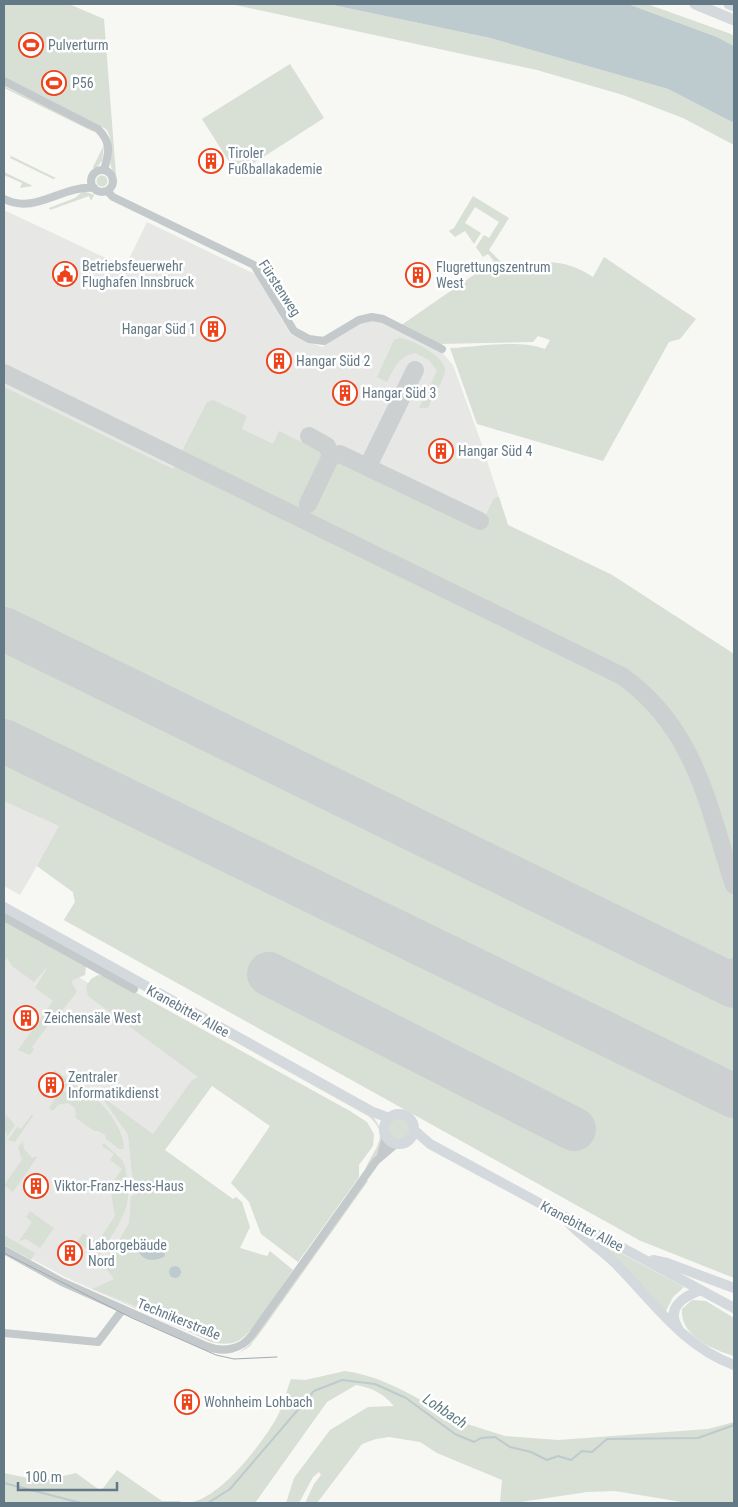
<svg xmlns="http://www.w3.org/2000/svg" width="738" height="1507" font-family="'Roboto Condensed',sans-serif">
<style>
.built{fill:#e7e8e6}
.green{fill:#d8dfd4}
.water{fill:#bdcace}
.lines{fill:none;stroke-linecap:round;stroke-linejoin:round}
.stream{stroke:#bdcace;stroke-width:2}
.taxiway{stroke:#ccd0d1;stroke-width:18}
.runway{stroke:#ccd0d1;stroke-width:44}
.minor{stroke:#c4c9cb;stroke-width:8}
.major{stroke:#d4d9dd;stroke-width:10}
.highway{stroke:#d4d9dd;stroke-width:11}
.tram{stroke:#a2aaaf;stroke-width:1}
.labels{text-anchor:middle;stroke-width:5;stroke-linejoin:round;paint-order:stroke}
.poi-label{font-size:14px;fill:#647986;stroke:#fff;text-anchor:start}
.street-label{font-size:14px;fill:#647986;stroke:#fff}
.water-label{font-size:15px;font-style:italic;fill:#5f7b83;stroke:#fff}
</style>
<rect width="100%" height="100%" fill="#f7f7f3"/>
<path class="built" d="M4 210 125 267 147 222 255 274 291 335 322 347 363 320 379 319 437 347 453 365 481 442 508 525 612 575 734 654 641 1241 64 920 75 902 73 892 37 866 20 895 4 886Z
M4 932 87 982 211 1076 156 1144 183 1330 67 1278 4 1244Z"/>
<path class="green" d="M4 4H69L104 19 116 175C103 162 117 143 106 129L4 77Z
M231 4H328L490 38 668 89 734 123V145L683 118 623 95 537 70Z
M628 4H647L731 34 734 36V46L717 37Z
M290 64 324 118 237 174 202 119Z
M4 86 82 124 94 132 4 88Z
M104 145 102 161 95 169 93 167Z
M11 156 56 178 53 179 10 158Z
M4 172 33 186 20 188 22 183 4 175Z
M96.5 181a5.5 5.5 0 1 1 11 0a5.5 5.5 0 1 1-11 0Z
M83 191 94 195 91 201 89 196 50 210 49 208 75 198Z
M473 196 509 218 489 250 500 261 515 270C543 258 567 260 593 277L604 257 696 319 680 339 669 342 603 461 477 424 450 348C480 347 517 339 545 349L550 340 538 336 533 342 438 344 400 326 494 261 488 254 483 257 476 247 484 235 489 238 499 222 475 207 465 223 481 233 474 244 465 231 455 237 449 231 454 228Z
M399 338C410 338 444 356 445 369 446 377 431 401 428 408H419L437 371 429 360 415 353C398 357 394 368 387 382L377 377 394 340Z
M4 387 173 469 207 402 213 400 247 416 242 429 273 444 279 431 479 529 494 498 499 497 508 525 612 575 734 654V1278L641 1241 64 920 75 902 73 892 37 866 59 826 4 801Z
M4 910 373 1117C388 1134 381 1156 365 1170 372 1150 393 1136 368 1116L4 913Z
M4 919 86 966 85 975 71 981 77 992 57 1017 55 1016 32 1047 34 1049 30 1055 18 1050 53 1001 35 988 49 965 34 982 12 966 7 958 4 964V944L7 945 4 943Z
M98 975 106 976 350 1111 367 1122 374 1134 373 1146 359 1165V1177L298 1262 261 1234 249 1202 231 1183 270 1126 212 1086 165 1150 233 1199 236 1197 242 1202 250 1227 240 1248 267 1256 270 1251 293 1270C281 1286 254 1333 238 1341 229 1345 220 1344 211 1342L128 1303 92 1289 114 1279 104 1266 129 1223 131 1196 134 1195 128 1135 101 1096 153 1134 192 1080 198 1077 88 996 86 986 91 979Z
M55 1070 86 1093 73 1092 63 1087 66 1083 52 1073Z
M61 1089C78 1100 77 1093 91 1097 104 1100 128 1137 123 1149H119L106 1139 105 1135 98 1131H94L76 1118 75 1108 68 1103 58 1105 53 1111 49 1108Z
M32 1114 33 1116 15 1142 8 1140 17 1127 21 1129Z
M6 1115 15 1125 6 1138 7 1133 4 1131Z
M388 1129a11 11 0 1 1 22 0a11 11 0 1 1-22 0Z
M23 1141 24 1149 32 1158 38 1156 13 1192 5 1186 6 1182 22 1160 18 1147Z
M104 1143 123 1161C139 1210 116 1224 96 1262L86 1255 89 1251 77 1242 83 1233 97 1243 115 1216 111 1193 116 1187 113 1182 122 1169 110 1160 114 1154 102 1146Z
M366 1180 368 1181 265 1326 250 1346 238 1354 252 1342Z
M30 1211 54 1228 40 1248 26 1239 19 1241 32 1222 26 1217Z
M4 1235 35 1253 31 1260 4 1245Z
M602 1243 684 1287 673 1297 666 1311 601 1245Z
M692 1300 706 1301 734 1318V1356C712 1349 680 1336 682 1309Z
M345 1371C373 1375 399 1387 424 1402L423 1406 445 1421 464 1423 505 1436 558 1440 708 1429 734 1422V1503H688L615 1491 587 1492 514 1503H500L502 1480 437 1453 420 1442 389 1437 376 1439 362 1444 317 1503H305L314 1484 321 1475 319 1472 313 1477 299 1503H286L294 1478 330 1430 368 1407 394 1406C383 1393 372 1388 356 1385L327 1402 255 1503H189C221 1498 260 1446 276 1419 283 1407 286 1392 291 1379L305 1380Z
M117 1470 162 1501H180L181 1503H4V1473L42 1481 76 1473 101 1491Z"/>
<path class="water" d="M328 4H628L717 37 734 46V123L668 89 490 38Z
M149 1239 163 1246 165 1256C152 1265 131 1257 142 1241Z
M169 1272a6 6 0 1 1 12 0a6 6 0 1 1-12 0Z"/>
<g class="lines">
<path class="stream" d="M4 1483 81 1503
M208 1503 230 1489 314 1391 342 1380 375 1384 406 1398 455 1434 474 1442 481 1438 495 1437 510 1447 531 1452 547 1460 558 1456 571 1460 582 1451 592 1452 607 1439 698 1438 734 1425"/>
<path class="taxiway" d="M4 373 622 676C696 729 707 804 734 885
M331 456 340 454 480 521
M371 460 415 370
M308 504 331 456 327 446 309 436
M699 968 719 972 734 967"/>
<path class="runway" d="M4 629 734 986
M4 741 734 1096
M269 974 574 1129"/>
<path class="minor" d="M4 81 98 129C112 143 109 153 104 170
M91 181a11 11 0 1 1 22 0a11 11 0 1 1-22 0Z
M107 191 113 197 254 265 294 331 309 339 324 341 359 320 372 317 383 319 442 349
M4 199C36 215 61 185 94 188
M4 917 134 989
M381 1155 386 1137
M4 1250 62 1282 206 1346C223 1353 241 1350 252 1335L376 1161 396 1144
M4 1333 98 1342 123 1309"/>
<path class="major" d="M4 907 373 1112 389 1118
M384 1129a15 15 0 1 1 30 0a15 15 0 1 1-30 0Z
M414 1130 430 1144 734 1308
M566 1220C580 1236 600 1248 615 1263 652 1300 683 1347 734 1365
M653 1260 667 1263 734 1288
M678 1328C665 1308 684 1296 701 1290"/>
<path class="highway" d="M695 4 734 20
M729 4 734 6"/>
<path class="tram" d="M4 1253 132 1318 216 1355 234 1359 277 1357"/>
</g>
<defs>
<symbol id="stadium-ring" viewBox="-11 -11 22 22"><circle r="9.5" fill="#fff" stroke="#ee421b" stroke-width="1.5"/><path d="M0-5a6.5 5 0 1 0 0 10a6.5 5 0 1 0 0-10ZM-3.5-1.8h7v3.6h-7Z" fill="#ee421b"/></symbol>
<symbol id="building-ring" viewBox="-11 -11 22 22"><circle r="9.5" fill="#fff" stroke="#ee421b" stroke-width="1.5"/><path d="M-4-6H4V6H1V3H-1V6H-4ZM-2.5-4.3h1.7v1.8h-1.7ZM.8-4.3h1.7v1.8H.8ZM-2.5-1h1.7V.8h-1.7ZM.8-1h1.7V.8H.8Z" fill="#ee421b"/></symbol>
<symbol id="civic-ring" viewBox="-11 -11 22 22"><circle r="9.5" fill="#fff" stroke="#ee421b" stroke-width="1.5"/><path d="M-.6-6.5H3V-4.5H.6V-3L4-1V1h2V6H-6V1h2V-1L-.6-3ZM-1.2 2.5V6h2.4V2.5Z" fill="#ee421b"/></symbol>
</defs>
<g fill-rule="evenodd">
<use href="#stadium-ring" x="17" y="31" width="28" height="28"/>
<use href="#stadium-ring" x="40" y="69" width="28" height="28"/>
<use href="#building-ring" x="197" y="147" width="28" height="28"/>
<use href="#civic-ring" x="51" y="260" width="28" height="28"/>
<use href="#building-ring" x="404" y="261" width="28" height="28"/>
<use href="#building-ring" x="199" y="315" width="28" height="28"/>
<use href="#building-ring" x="265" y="347" width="28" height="28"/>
<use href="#building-ring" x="331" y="379" width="28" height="28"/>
<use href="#building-ring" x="427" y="437" width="28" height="28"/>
<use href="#building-ring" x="12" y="1004" width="28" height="28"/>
<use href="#building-ring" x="37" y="1071" width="28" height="28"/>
<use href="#building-ring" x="22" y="1172" width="28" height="28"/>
<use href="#building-ring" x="56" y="1239" width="28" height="28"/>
<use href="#building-ring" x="173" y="1388" width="28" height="28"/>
</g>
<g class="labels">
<g class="poi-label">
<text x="48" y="50">Pulverturm</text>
<text x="72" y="88">P56</text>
<text x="228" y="158">Tiroler<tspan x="228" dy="16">Fußballakademie</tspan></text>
<text x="82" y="271">Betriebsfeuerwehr<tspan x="82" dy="16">Flughafen Innsbruck</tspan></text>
<text x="436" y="272">Flugrettungszentrum<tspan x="436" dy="16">West</tspan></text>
<text x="196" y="334" text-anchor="end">Hangar Süd 1</text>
<text x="296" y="366">Hangar Süd 2</text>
<text x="362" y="398">Hangar Süd 3</text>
<text x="458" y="456">Hangar Süd 4</text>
<text x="44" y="1023">Zeichensäle West</text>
<text x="68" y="1082">Zentraler<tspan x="68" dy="16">Informatikdienst</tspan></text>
<text x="54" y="1191">Viktor-Franz-Hess-Haus</text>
<text x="88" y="1250">Laborgebäude<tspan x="88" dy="16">Nord</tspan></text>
<text x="204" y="1407">Wohnheim Lohbach</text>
</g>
<g class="street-label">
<text transform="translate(280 288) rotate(57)" y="5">Fürstenweg</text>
<text transform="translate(188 1011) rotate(29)" y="5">Kranebitter Allee</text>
<text transform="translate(582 1226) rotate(28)" y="5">Kranebitter Allee</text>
<text transform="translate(179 1319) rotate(22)" y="5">Technikerstraße</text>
</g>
<g class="water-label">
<text transform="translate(445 1411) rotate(34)" y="5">Lohbach</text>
</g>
</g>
<rect width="738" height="1507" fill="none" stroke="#647986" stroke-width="10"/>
<path d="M18 1482v8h99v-8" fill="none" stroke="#647986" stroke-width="2.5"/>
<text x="25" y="1482" font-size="15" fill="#647986" stroke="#ffffff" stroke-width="4" paint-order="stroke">100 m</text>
</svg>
